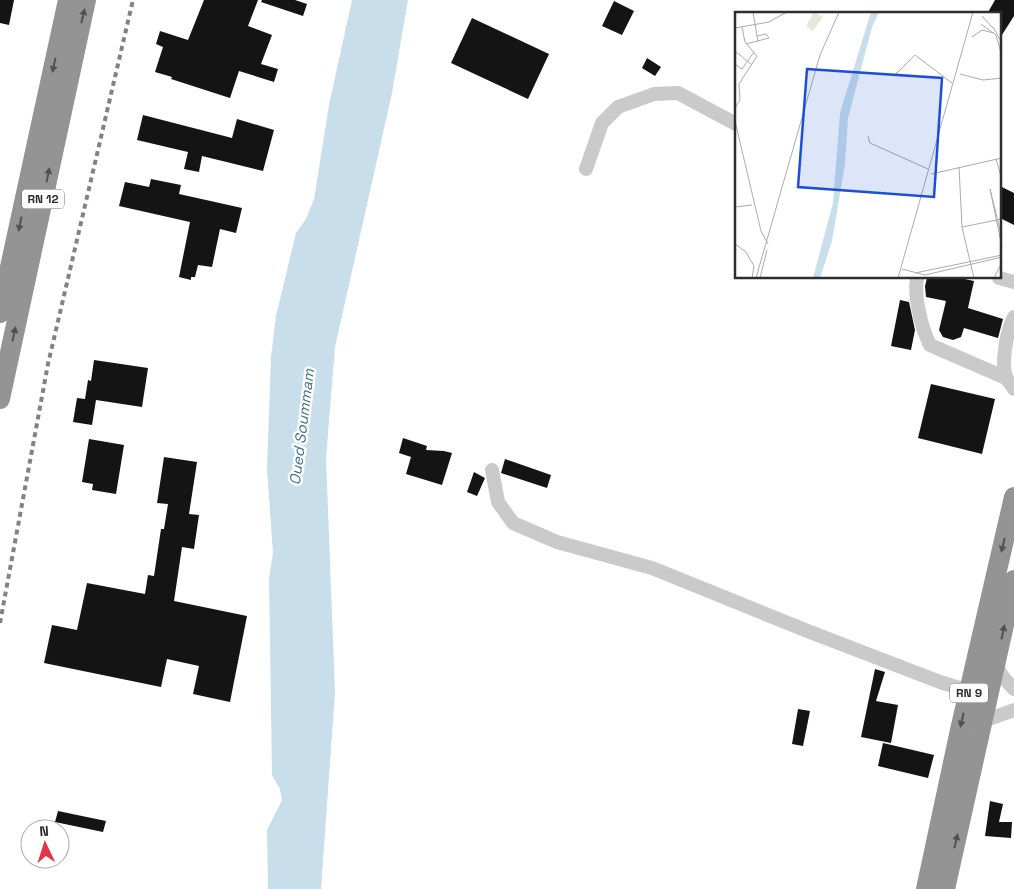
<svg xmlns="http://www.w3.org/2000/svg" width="1014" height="889" font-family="'Space Grotesk',sans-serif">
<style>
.water{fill:#c8deea}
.building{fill:#141414}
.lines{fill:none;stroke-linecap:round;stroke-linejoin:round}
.minor{stroke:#cacaca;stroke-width:14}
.highway{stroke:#949494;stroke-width:20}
.rail{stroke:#828282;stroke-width:4;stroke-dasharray:5 4;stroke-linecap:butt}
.oneway{fill:#515151}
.labels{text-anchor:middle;stroke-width:5;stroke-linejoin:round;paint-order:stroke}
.shield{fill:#fff;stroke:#6c6c6c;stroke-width:1}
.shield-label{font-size:12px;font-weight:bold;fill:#2d2d2d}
.water-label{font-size:15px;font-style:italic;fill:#3f718c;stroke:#fff}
.inset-road{fill:none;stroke:#ababab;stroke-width:1}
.view{fill:#1d4ed8;fill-opacity:0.15;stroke:#1d4ed8;stroke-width:2.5}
.inset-edge{fill:none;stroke:#2d2d2d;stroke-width:2.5}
</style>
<rect width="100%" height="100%" fill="#fff"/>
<path class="water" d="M352 0H408L392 93 335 347 326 458 335 692 321 889H268L267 830 282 800 280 789 272 775 269 578 273 553 267 469 271 357 276 316 296 233 306 219 314 199 329 105Z"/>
<path class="building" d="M0 0H14L9 25 0 23Z
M204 0H258L248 26 272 35 261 64 278 69 274 82 239 71 230 98 171 79 172 77 155 72 163 47 156 44 160 31 188 40Z
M262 0H295L307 4 303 16 261 2Z
M995 0H1014V16L1000 38V14H987Z
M614 1 634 11 622 35 602 26Z
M472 18 549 54 528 99 451 63Z
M647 58 661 67 655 76 642 68Z
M143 115 232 138 237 119 274 130 263 171 202 156 199 172 184 169 188 152 137 140Z
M151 179 181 185 179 194 242 208 236 233 220 229 212 267 198 265 195 277H191V280L179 277 190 222 119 206 125 182 149 187Z
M1000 186 1014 193V225L1000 218Z
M927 278H960L974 281 968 308 1003 319 998 338 964 328 961 337 953 340 943 337 939 330 946 301 926 297 925 286Z
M900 300 909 302 915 330 911 350 891 346Z
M94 360 148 368 142 407 96 400 92 425 73 422 77 398 85 399 88 380 91 381Z
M931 384 995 399 982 454 918 438Z
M403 438 427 446 426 450 444 451 452 453 442 485 406 474 411 457 399 453Z
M89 439 124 445 116 494 92 490 93 484 82 482Z
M164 457 197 462 189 514 199 515 194 549 182 547 174 601 247 616 230 702 193 694 199 666 167 659 161 687 44 663 52 625 77 630 87 583 145 594 148 575 154 576 161 529H164L168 504 157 503Z
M505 459 551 475 547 488 501 473Z
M474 472 485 478 477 496 467 492Z
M875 669 885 672 876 701 898 705 891 743 861 737Z
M798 709 810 711 803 746 792 744Z
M883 743 934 755 928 778 878 766Z
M990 801 1003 804 999 822H1012L1011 838 985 836Z
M58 811 106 821 103 832 55 822Z"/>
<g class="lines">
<path class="minor" d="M586 169 602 123 618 107 654 94 678 93 736 124
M917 278C914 297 921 327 930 345L1006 378
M999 278 1014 282
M1014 317C1007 330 1000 365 1007 379 1009 382 1012 386 1014 389
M492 470 498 502 513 523 557 542 652 568 805 630 940 682 969 691
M995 664 1003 677 1014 689
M983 721 1014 710"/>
<path class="highway" d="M0 313 68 0
M0 399 86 0
M926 889 960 730 1014 497
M945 889 1014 580"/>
<path class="rail" d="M0 623 48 364 133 0"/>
</g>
<defs><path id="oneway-solid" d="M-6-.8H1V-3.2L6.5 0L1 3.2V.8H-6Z" transform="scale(1.25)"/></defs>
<g class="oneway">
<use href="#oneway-solid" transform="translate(83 16) rotate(-77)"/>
<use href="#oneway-solid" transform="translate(54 65) rotate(102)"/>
<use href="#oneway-solid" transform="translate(48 175) rotate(-78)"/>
<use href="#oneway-solid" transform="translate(20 224) rotate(102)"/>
<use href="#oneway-solid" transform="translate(14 334) rotate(-78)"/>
<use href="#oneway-solid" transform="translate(1003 545) rotate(103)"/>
<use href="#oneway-solid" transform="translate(1003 632) rotate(-78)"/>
<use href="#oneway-solid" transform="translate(962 720) rotate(103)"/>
<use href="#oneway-solid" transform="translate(956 841) rotate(-77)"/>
</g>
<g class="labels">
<g class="shield">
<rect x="22" y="189.5" width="42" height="19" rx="4"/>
<rect x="950" y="683.5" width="38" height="19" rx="4"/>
</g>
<g class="shield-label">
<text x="43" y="203">RN 12</text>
<text x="969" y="697">RN 9</text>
</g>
<g class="water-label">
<text transform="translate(302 427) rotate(-83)" y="5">Oued Soummam</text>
</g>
</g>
<g transform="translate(735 12)">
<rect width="266" height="266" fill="#fff"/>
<path d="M79 0 88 5 78 19 71 14Z" fill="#e4eadb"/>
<path d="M136 0H144L137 15 113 106 110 152 97 229 85 266H78L98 191 105 101Z" fill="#c8deea"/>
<path class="inset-road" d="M18 0 23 30M247 4 258 16M246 12 261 23 267 44M258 15 267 31M0 16 34 10 52 0M237 25 247 18 259 21M11 32 34 26 31 22 22 24M0 39 17 53M0 52 7 57 19 40M161 62 180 43 217 71M225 62 248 68 267 66M0 96 5 88 4 72 22 44 10 30 7 15M0 109 26 219 33 232M133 124 135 131 193 157M261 147 267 168M224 155 227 215 239 266M196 162 267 146M255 177 267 235M255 177 267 226M0 195 17 193M227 215 267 207M0 232 11 240 19 254 17 266M167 257 190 263 267 245M180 261 267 243M21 266 85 43 104 0M25 266 32 238M163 266 238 0M259 266 267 250"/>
<path class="view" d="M72 57 207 66 199 185 63 175Z"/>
<rect width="266" height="266" class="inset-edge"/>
</g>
<g transform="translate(45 844) rotate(356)"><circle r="24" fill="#ffffff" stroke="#ababab"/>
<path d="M0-4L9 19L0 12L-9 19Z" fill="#dd3749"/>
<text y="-8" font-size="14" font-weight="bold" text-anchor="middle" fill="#2d2d2d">N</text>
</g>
</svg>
